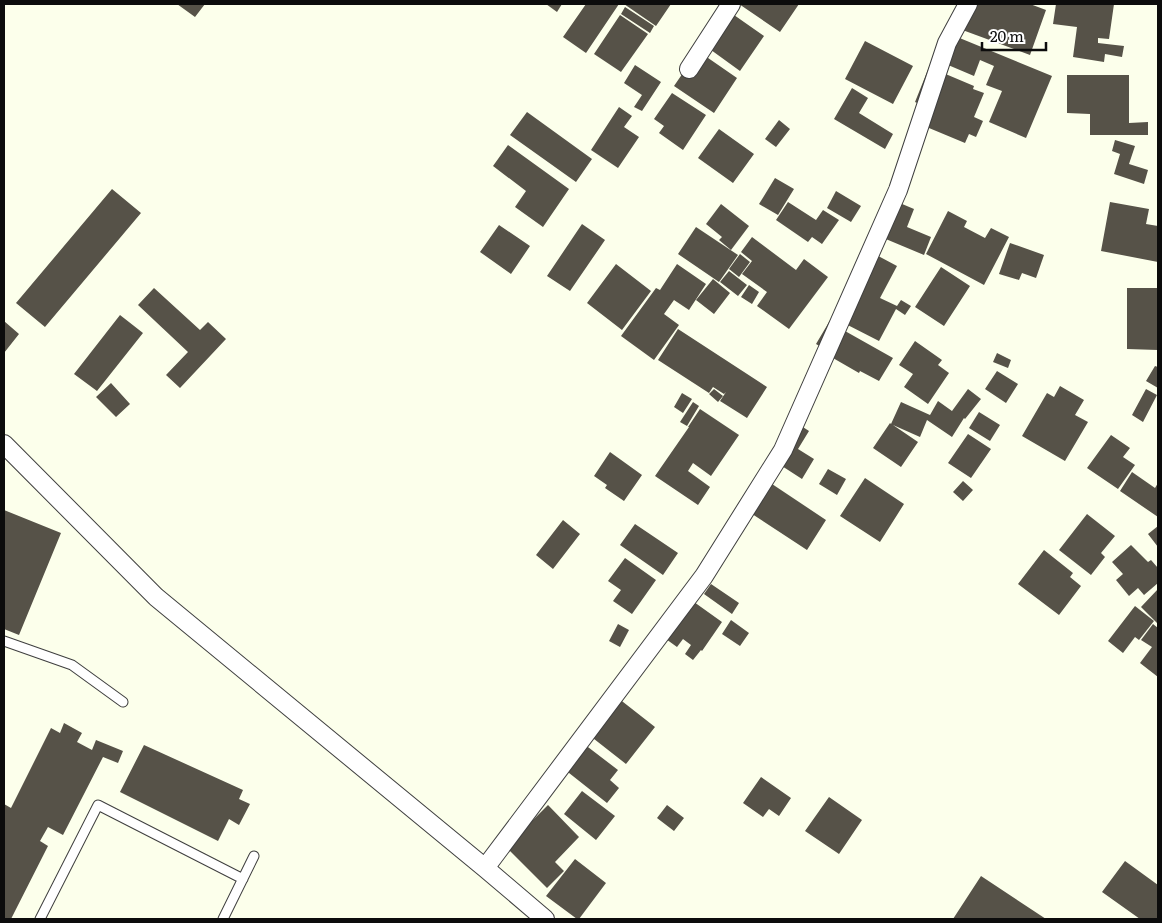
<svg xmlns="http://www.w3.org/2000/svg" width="1162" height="923" font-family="Literata,serif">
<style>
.building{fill:#565248}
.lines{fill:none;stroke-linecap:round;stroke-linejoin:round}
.lane-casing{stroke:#3f3f3f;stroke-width:11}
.street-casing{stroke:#3f3f3f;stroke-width:20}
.lane{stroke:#fff;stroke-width:9}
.street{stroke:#fff;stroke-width:18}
</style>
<rect width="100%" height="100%" fill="#fcffeb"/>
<path class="building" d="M177 4H205L195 17Z
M546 4H562L557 12Z
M586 4H619L586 53 563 37Z
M624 4H671L656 26Z
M739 4H799L780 32Z
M966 4H1030L1046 10 1030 55 957 28Z
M1056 4H1114L1109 39 1098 38V43L1124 46 1122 57 1105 54 1104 62 1073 57 1077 27 1053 24Z
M625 7 654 26 650 33 621 14Z
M724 8 764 36 740 71 700 42Z
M620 15 648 34 621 72 594 54Z
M945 32 1052 76 1026 138 989 122 1002 91 986 85 994 66 980 60 974 76 934 59Z
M865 41 913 66 893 104 845 79Z
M698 51 737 78 714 113 674 86Z
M635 65 661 82 642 111 634 107 642 95 624 83Z
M929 67 974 86 973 89 984 93 974 117 983 121 976 137 969 134 965 143 917 123 924 106 915 102Z
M1067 75H1129V123L1148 122V135H1090V114L1067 113Z
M852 88 868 98 859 113 893 134 885 149 834 119Z
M672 93 706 115 683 150 659 133 664 126 654 119Z
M619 107 632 116 624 127 639 137 618 168 591 150Z
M527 112 592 159 576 182 510 135Z
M779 120 790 129 776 147 765 139Z
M719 129 754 154 733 183 698 158Z
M1115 140 1135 146 1129 164 1148 170 1144 184 1114 174 1120 154 1112 151Z
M508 145 569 189 543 227 515 207 526 191 493 166Z
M775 178 794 189 778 215 759 204Z
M112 189 141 213 45 327 16 303Z
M836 191 861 206 851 222 827 208Z
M895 201 914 209 907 227 931 237 924 255 881 237Z
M788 202 816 220 823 210 839 220 822 244 812 237 808 242 776 220Z
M1110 202 1149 209 1146 224 1158 226V262L1101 251Z
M721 204 749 226 731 250 719 240 722 237 706 224Z
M948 211 967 221 964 227 985 238 991 228 1009 237 984 285 926 254Z
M582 224 605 240 570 291 547 276Z
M499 225 530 246 511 274 480 252Z
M696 227 738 255 719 282 678 254Z
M752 237 796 270 804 259 828 277 789 329 757 306 767 292 742 274 752 261 741 252Z
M1010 243 1044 255 1036 278 1022 273 1019 280 999 274Z
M867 250 897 266 880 298 897 306 901 300 911 306 905 315 896 309 879 341 832 317Z
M740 254 750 262 739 277 729 269Z
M616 264 651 291 622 330 587 303Z
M677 264 706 284 689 310 674 300 664 314 679 325 654 360 621 336 656 288 660 290Z
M941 267 970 286 944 326 915 307Z
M729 271 747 285 738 296 720 282Z
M713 279 730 293 714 314 696 300Z
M749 285 759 292 752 304 741 297Z
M154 288 200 330 208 322 226 339 180 388 166 375 188 352 138 305Z
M1127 288H1158V350L1127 349Z
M120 315 143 333 97 391 74 374Z
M4 321 19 334 4 353Z
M829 322 893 358 879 381 860 371 859 373 826 354 828 351 816 344Z
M678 329 767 387 747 418 720 401 726 392 724 394 713 387 709 393 658 360Z
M915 341 942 360 938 365 949 373 928 404 904 387 913 374 899 365Z
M997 353 1011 360 1008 368 993 362Z
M1155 366 1158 367V388L1146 381Z
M997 371 1018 384 1006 403 985 389Z
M111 383 130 404 116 417 96 397Z
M1060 386 1084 400 1075 415 1088 422 1065 461 1022 436 1047 393 1054 397Z
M714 389 723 396 718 402 709 394Z
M968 389 981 399 965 419 964 418 952 437 927 420 920 437 893 425 918 442 901 467 873 448 890 423 891 424 901 402 930 415 938 401 952 411Z
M1146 389 1157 395 1143 422 1132 415Z
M682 393 692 399 683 413 674 407Z
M693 402 699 406 687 426 680 422Z
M700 409 739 435 711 476 693 463 688 471 710 487 698 505 655 476 689 427H688Z
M979 412 1000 425 990 441 969 428Z
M792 420 809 431 798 449 814 459 802 479 768 457Z
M968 434 991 449 971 478 948 463Z
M1111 435 1130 448 1123 457 1135 465 1118 489 1087 468Z
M610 452 642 475 624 501 605 488 607 485 594 476Z
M828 469 846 479 837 495 819 484Z
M1132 472 1155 488 1158 483V517L1120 491Z
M865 478 904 504 880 542 840 516Z
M766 480 826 520 807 550 746 510Z
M963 481 973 490 963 501 953 492Z
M4 510 61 533 19 635 4 629Z
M1087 514 1115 536 1101 553 1105 557 1091 575 1059 550Z
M563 520 580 534 553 569 536 555Z
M635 524 678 553 663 575 620 545Z
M1158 526V547L1148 534Z
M1131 545 1148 562 1151 560 1158 568V583L1144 595 1138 588 1129 596 1116 580 1123 574 1112 562Z
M1044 550 1073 573 1070 577 1081 586 1059 615 1018 584Z
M625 558 656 580 632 614 613 601 621 590 608 581Z
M711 584 739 603 732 614 704 594Z
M1158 589V624L1141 607Z
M687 597 722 622 702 651 701 650 693 660 685 654 691 645 683 639 677 647 659 634Z
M1135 606 1154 621 1139 640 1135 637 1123 653 1108 641Z
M731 620 749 633 740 646 722 634Z
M618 624 629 630 620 647 609 641Z
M1153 624 1158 628V677L1140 663 1152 647 1141 640Z
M618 698 655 727 626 764 589 735Z
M64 723 82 733 77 742 92 750 96 740 123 751 118 763 103 757 63 835 48 827 40 841 48 846 11 919H4V804L11 808 51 728 60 733Z
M584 744 618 770 610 780 619 788 607 803 564 769Z
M144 745 243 790 239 799 250 804 239 825 229 819 218 841 120 792Z
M761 777 791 798 779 816 769 809 763 817 743 803Z
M582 791 615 816 596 840 564 814Z
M829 797 862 820 839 854 805 831Z
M548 805 579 837 555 862 564 871 547 888 506 847Z
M667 805 684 818 674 831 657 818Z
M575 859 606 883 579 919H577L546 896Z
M1125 861 1158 885V919H1140L1102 892Z
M981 876 1046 919H953Z"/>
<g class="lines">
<defs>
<path id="lane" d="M4 641 72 665 123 702
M40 919 98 805 243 879
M223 919 254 856"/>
<path id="street" d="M689 69 731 4
M4 444 156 597 485 868 545 919
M485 868 704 576 783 450 898 190 947 43 968 4"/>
</defs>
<use href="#lane" class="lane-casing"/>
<use href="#street" class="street-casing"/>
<use href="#lane" class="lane"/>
<use href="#street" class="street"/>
</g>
<rect width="1162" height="923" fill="none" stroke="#0c0c0c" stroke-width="10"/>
<path d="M982 42v8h64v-8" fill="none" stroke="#0c0c0c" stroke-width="2.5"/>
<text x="990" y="42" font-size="15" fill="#0c0c0c" stroke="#ffffff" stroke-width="4" paint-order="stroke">20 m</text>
</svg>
